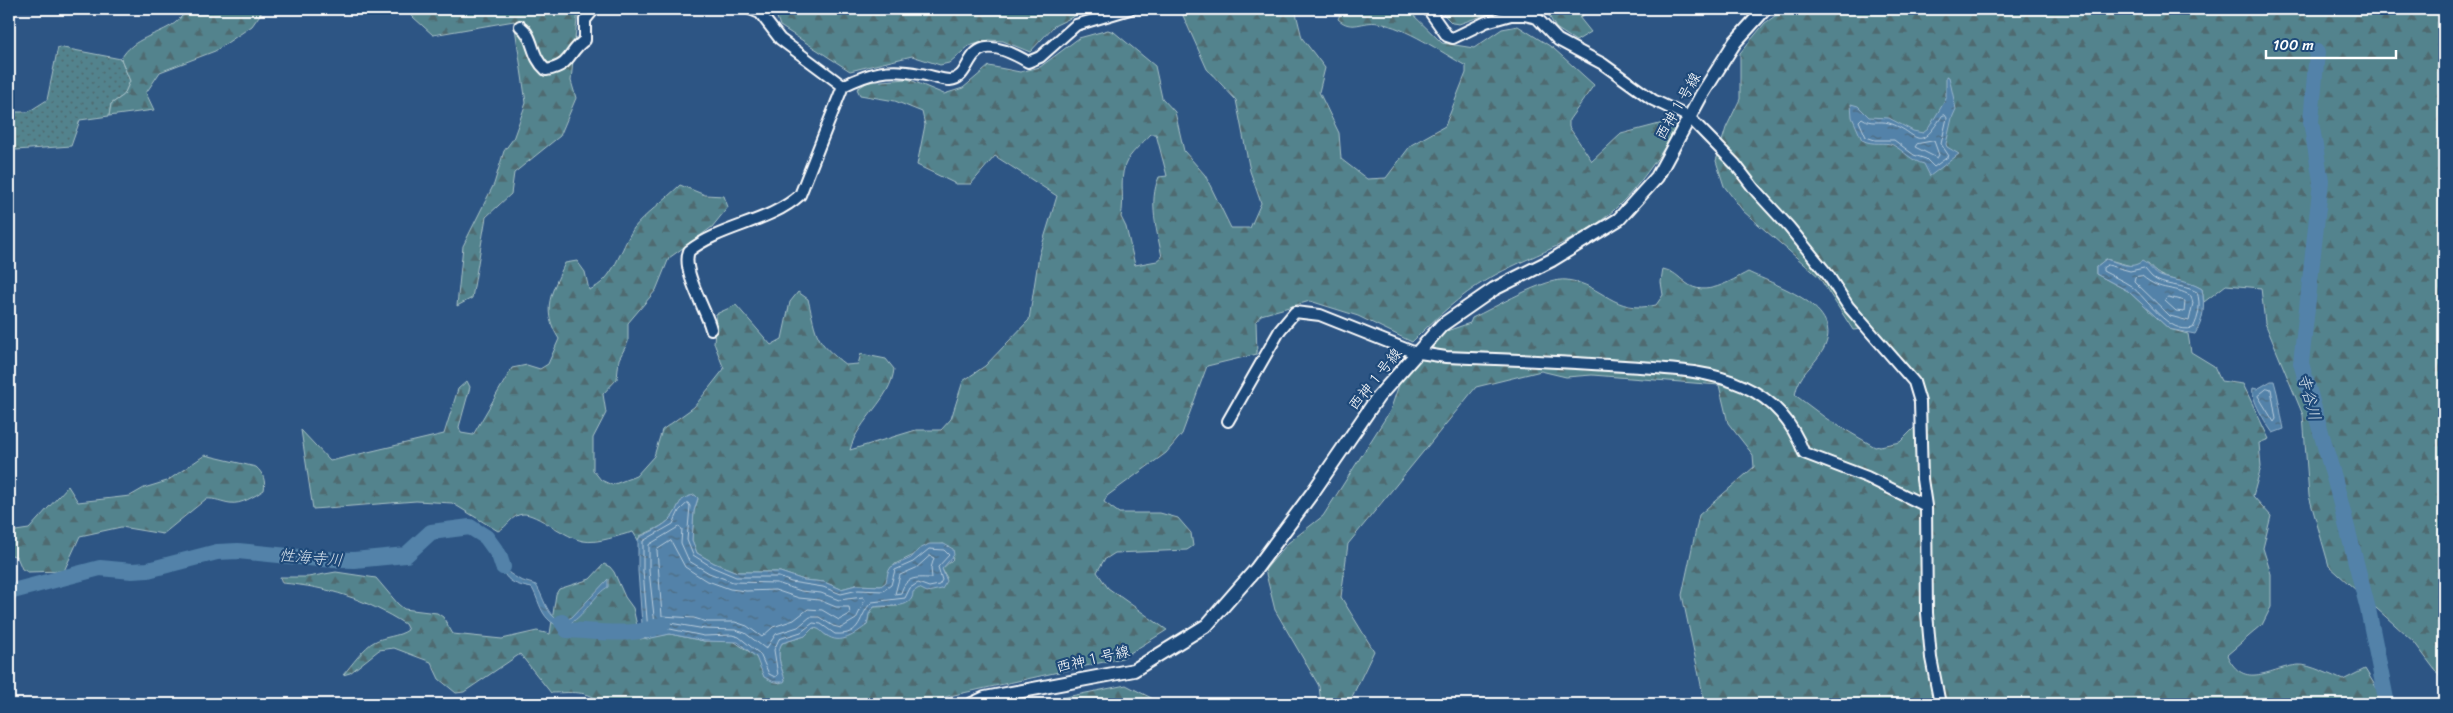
<svg xmlns="http://www.w3.org/2000/svg" width="2453" height="713" font-family="Sriracha,'Klee One',sans-serif">
<style>
.grass{fill:url(#grass-dots);stroke:#a8c1c6}
.forest{fill:url(#forest-firs);stroke:#a8c1c6;fill-rule:evenodd}
.water{fill:url(#water-ripples);stroke:#97b4cb}
.lines{fill:none;stroke-linecap:round;stroke-linejoin:round}
.shore{stroke:#bacddd;stroke-width:1}
.river{stroke:#5282a9;stroke-width:16}
.minor-casing{stroke:#fff;stroke-width:14}
.tertiary-casing{stroke:#fff;stroke-width:16}
.minor{stroke:#1f4a7a;stroke-width:10}
.tertiary{stroke:#1f4a7a;stroke-width:12}
.labels{text-anchor:middle;stroke-width:4.5;stroke-linejoin:round;paint-order:stroke}
.street-label{font-size:15px;fill:#fff;stroke:#1f4a7a}
.water-label{font-size:16px;font-style:italic;fill:#d4e0ea;stroke:#1f4a7a}
</style>
<defs>
<pattern id="grass-dots" width="8" height="8" patternUnits="userSpaceOnUse" patternTransform="scale(1.25)"><rect width="8" height="8" fill="#52838d"/><path d="M2 2h.1M6 6h.1" fill="none" stroke="#4f6a70" stroke-width="1.8" stroke-linecap="round"/></pattern>
<pattern id="forest-firs" width="22" height="20" patternUnits="userSpaceOnUse" patternTransform="scale(1.25)"><rect width="22" height="20" fill="#52838d"/><path d="M5 1l3.5 6h-7zM16 11l3.5 6h-7z" fill="#4f6a70"/></pattern>
<pattern id="water-ripples" width="26" height="14" patternUnits="userSpaceOnUse" patternTransform="scale(1.25)"><rect width="26" height="14" fill="#5282a9"/><path d="M2 4q2-2 4 0t4 0M15 11q2-2 4 0t4 0" fill="none" stroke="#4f6a7f"/></pattern>
</defs>
<rect width="100%" height="100%" fill="#2d5584"/>
<filter id="ink" filterUnits="userSpaceOnUse"><feTurbulence type="fractalNoise" baseFrequency=".02" numOctaves="2"/><feDisplacementMap in="SourceGraphic" scale="10" xChannelSelector="R" yChannelSelector="G"/><feConvolveMatrix kernelMatrix="1 2 1 2 8 2 1 2 1" color-interpolation-filters="sRGB"/></filter>
<g filter="url(#ink)">
<path class="grass" d="M58 47 121 59 130 81 124 95 111 104 109 116 80 120 71 146 16 150 9 144V112H28L47 100Z"/>
<path class="forest" d="M189 9H264L252 26 215 51 160 72 146 93 154 110 109 116 111 104 124 95 130 81 121 59C133 37 157 36 175 23 180 19 184 13 189 9Z
M404 9H578L571 81 576 98 560 136 514 173 511 194 486 217 472 298 457 306 463 246 494 184 504 151 513 139 526 103 514 21 433 35Z
M774 9H1089L1054 26 1030 52 1003 41 989 40 969 46 949 63 940 65 912 56 850 71 780 26Z
M1180 9H1295L1302 38 1325 68 1319 92 1339 133 1341 159 1367 179 1386 178 1411 145 1445 126 1466 73V66C1441 52 1406 27 1378 23 1363 20 1352 32 1338 19L1341 12 1355 9H1407L1442 43 1474 48 1502 29 1518 26 1553 48 1594 85 1569 120V127L1592 161 1621 134 1667 122 1673 125 1675 132C1657 159 1639 187 1614 210 1578 243 1529 255 1488 279 1459 296 1436 318 1412 342L1358 316 1310 301 1261 315 1256 321 1257 354 1207 366 1182 434 1166 453 1107 496 1104 502 1119 513H1160L1178 518 1191 533 1193 546 1187 550 1115 553 1104 560 1097 572 1108 588 1167 630 1122 658 945 697 933 704H601C590 689 568 693 551 693L520 654 464 692 456 693 439 679 431 662 394 648 379 650 350 673 343 675C351 666 365 646 374 642 385 636 398 637 408 630L405 624C365 599 329 587 282 583L280 577H308L336 572 376 578 398 604 404 609 437 613 443 617 453 634 502 639 537 631 550 634 556 594 559 589 590 579 604 564 610 567 614 572 625 597 633 608 640 639 670 634 704 641 732 640 754 655 760 662 764 677 780 683 785 680C782 669 775 653 782 643L805 636 813 628 819 629 827 636 867 625 869 614 874 607 898 606 915 589 947 578 942 569 953 559 944 544 935 545 895 564 886 583 882 586 856 585 841 589 824 582 804 580 780 572H737L714 563 697 553 692 540 694 511 698 499 695 495C676 498 680 508 671 518 663 527 650 531 640 536L638 540 633 532C619 535 598 544 583 541 566 538 536 513 523 514 511 515 508 527 498 531L452 503 416 501 313 509 301 430 330 461 444 434 458 389 467 381 470 387 459 427 461 433 473 435 512 368 527 365 540 369 548 364 559 339C540 309 552 292 565 263L577 261 585 272 589 290C614 281 620 249 634 228 642 217 668 197 680 185L705 195 724 196 728 207 712 227 669 258 656 290 628 323V342L619 359 617 379 603 394 606 413 593 438V470L601 480 612 485 636 476 654 456 662 430 694 407 724 369 714 343 716 314 736 305 771 345 782 339 790 302 798 292 808 299C817 337 814 340 846 365L858 364 861 354 886 359 894 369C891 400 858 419 850 450L916 430H941L951 419 963 381 985 366 1029 320 1039 255 1057 196 995 156 971 184H956L917 165 925 125 922 112 895 101 860 95 857 89 868 82 908 79 944 94 963 88 989 66 1020 72 1040 67 1079 38 1108 30 1114 32 1155 66 1162 98 1175 112 1184 151 1205 175 1231 228H1250L1261 203 1250 171 1236 100 1207 69ZM1151 134H1156L1167 176 1159 177C1148 202 1157 231 1162 257L1157 261 1135 265 1126 227 1121 217C1125 200 1119 181 1125 165 1129 154 1143 143 1151 134Z
M1438 9H1502L1459 24 1452 23Z
M1539 9H1597L1579 17 1591 32 1576 41 1556 28 1549 16Z
M1617 9H1680L1641 13Z
M1785 9H2444V682L2414 642 2329 566 2309 496 2303 415 2265 323 2261 288 2226 285 2204 302 2202 289C2181 277 2163 284 2148 264L2131 266 2106 259 2096 267V274L2128 291 2169 329 2188 334 2191 352 2214 366 2221 381 2243 384 2269 439 2259 443 2261 467 2253 496 2271 516 2263 548 2271 574V607L2262 625 2227 655C2244 692 2270 667 2299 665 2308 664 2333 676 2343 680L2365 669 2379 692 2397 704H1705L1682 595 1699 515 1754 467 1753 455 1728 423 1719 385 1592 375 1566 377 1541 371 1476 387 1348 544 1341 597 1374 651 1351 699 1345 704H1321L1319 686 1275 610 1265 570 1288 543 1323 516 1390 411 1403 373 1432 349 1444 332 1470 323 1472 318C1494 308 1545 277 1567 280 1604 285 1613 315 1656 305L1663 295 1661 282 1663 269C1675 272 1677 276 1686 283 1705 298 1730 281 1748 272 1777 286 1847 307 1823 350 1813 367 1799 373 1795 395L1827 419 1875 447 1900 442 1927 415 1920 389 1873 328 1853 330 1819 277 1743 211 1724 186 1716 161 1726 128 1740 99V53L1765 23Z
M205 455 256 467C263 473 266 481 264 490 255 496 241 505 230 503 222 502 215 498 206 499L163 534 121 527 80 536 64 571 28 572 22 569 17 557 9 554V532L29 529 68 486 78 502 130 496 144 488 167 481Z
M1126 685 1163 704H1017H1031Z"/>
<path class="water" d="M1946 76 1949 77 1956 109 1952 118 1946 144 1947 147 1959 154 1930 176 1924 164C1911 161 1904 151 1893 145 1884 141 1873 146 1862 140L1852 117 1851 104 1858 106 1869 117 1889 118 1913 131 1923 133 1928 129 1946 99Z
M2106 259C2118 263 2132 270 2142 261 2150 265 2153 273 2160 276 2176 282 2185 279 2202 289 2205 306 2204 319 2195 334L2169 329 2128 291 2096 274V267Z
M2271 381H2274C2279 397 2280 412 2284 429L2273 433C2266 424 2250 398 2253 388L2257 389Z
M695 495 698 498 694 511 692 540 697 553 714 563 737 572H780L804 580 824 582 841 589 856 585 881 586 886 582 888 572 891 567 911 558 918 550 929 544H944L953 549 954 555 942 569 947 581 942 589 927 592 919 588 913 592C913 611 886 604 874 607L869 614 867 625C855 634 841 646 826 635 821 632 820 628 813 628L805 636 782 643C775 654 782 669 785 680L784 682H774L764 677 756 657 738 642 704 641 670 634 647 639 643 637 638 571V540L640 537C650 532 663 527 671 518 680 508 676 498 695 495Z
M496 545 509 573 520 580 536 585C545 598 549 630 572 617L608 579V587C592 594 572 642 549 620 540 612 538 598 532 588 497 582 507 570 491 548Z"/>
<g class="lines">
<path class="shore" d="M1945 115 1947 118 1941 144 1949 156 1934 167 1926 159 1914 155 1894 140H1875L1866 137 1859 121 1862 118C1871 125 1879 120 1889 123 1919 132 1916 156 1942 116Z
M1934 141 1939 155 1937 158 1915 147 1917 144Z
M2108 265 2130 271 2144 268C2147 271 2149 274 2152 277 2163 287 2183 284 2197 292 2201 304 2199 317 2193 328 2168 335 2148 299 2131 286 2122 280 2112 276 2103 271V268Z
M2142 276C2162 293 2173 285 2191 296L2193 303 2189 321 2170 316 2134 281 2135 277Z
M2168 297 2185 301 2184 312 2176 311 2165 301Z
M2268 388 2271 389 2276 419 2274 422 2258 396Z
M688 503 690 506 687 540 693 555 712 567 736 577H779L791 582 823 587 841 594 858 590 883 591 891 585 895 570 913 562 929 549 944 550 949 555 938 567 942 580 939 585 929 587 918 583 910 588 905 598 872 602C858 615 863 636 835 634L821 624 813 623 801 632 779 639 774 650 778 675 775 677 769 674 760 654 739 637 732 635 704 636 670 629 648 631 643 571V541L673 524 679 511Z
M679 527 682 529 681 543 689 561 709 573 733 582 777 583 801 591 821 593 839 600 863 597 865 600 856 619 841 628 833 626 819 617H810L798 627 776 634 766 649 745 633 735 630 705 629 670 623 655 625 649 571V545Z
M671 541 685 567 705 580 730 589 746 591 775 590 799 598 819 600 836 607H849L850 614 839 620 822 610 808 609 794 620 773 627 762 637 747 626 735 622H707L694 618 662 616 657 550Z
M930 556 934 558 931 568 932 578C918 578 906 575 901 593L895 594 900 575 916 568Z"/>
<path class="river" d="M2317 52 2311 122 2321 181 2301 363 2335 481 2368 609 2387 704
M9 592 100 568 132 571 148 570 217 552 238 551 319 559 354 560 406 555 431 532 470 527 486 537 499 555 503 567
M562 622 567 630C597 631 636 638 663 624"/>
<defs>
<path id="minor" d="M750 9 760 13 780 39 843 86
M1428 9 1447 36 1453 38 1486 22 1511 15H1524L1537 18 1558 40 1603 64 1653 100 1689 117 1735 164 1755 190 1789 227 1828 275 1848 306 1914 382 1920 402 1922 479 1926 506 1927 613 1931 658 1940 704
M520 26C535 37 530 56 546 70 572 66 568 51 585 40V20L594 9
M711 329C706 309 681 270 689 251 722 225 769 223 800 195L843 86C871 72 889 68 920 74 929 75 941 80 950 80 977 78 960 22 1028 62L1040 57 1076 25 1130 9
M1228 421 1280 330 1295 312 1320 315 1413 352 1446 357C1505 359 1565 362 1624 366 1664 369 1706 369 1743 386 1774 400 1792 422 1804 453L1867 477 1926 506"/>
<path id="tertiary" d="M972 704 985 698 1134 670 1207 625 1256 569 1313 492 1378 397 1442 325 1494 289 1552 260 1619 219 1657 177 1701 96 1735 42 1765 9"/>
</defs>
<use href="#minor" class="minor-casing"/>
<use href="#tertiary" class="tertiary-casing"/>
<use href="#minor" class="minor"/>
<use href="#tertiary" class="tertiary"/>
</g>
</g>
<g class="labels">
<g class="street-label">
<text transform="translate(1678 106) rotate(-60)" y="5">西神１号線</text>
<text transform="translate(1375 379) rotate(-51)" y="5">西神１号線</text>
<text transform="translate(1093 659) rotate(-13)" y="5">西神１号線</text>
</g>
<g class="water-label">
<text transform="translate(2310 397) rotate(75)" y="6">寺谷川</text>
<text transform="translate(311 557) rotate(5)" y="6">性海寺川</text>
</g>
</g>
<rect width="2453" height="713" fill="none" stroke="#1f4a7a" stroke-width="30"/>
<rect x="15" y="15" width="2423" height="683" fill="none" stroke="#fff" stroke-width="2" filter="url(#ink)"/>
<path d="M2266 50v8h130v-8" fill="none" stroke="#ffffff" stroke-width="2.5"/>
<text x="2273" y="50" font-size="15" fill="#ffffff" stroke="#1f4a7a" stroke-width="4" paint-order="stroke">100 m</text>
</svg>
